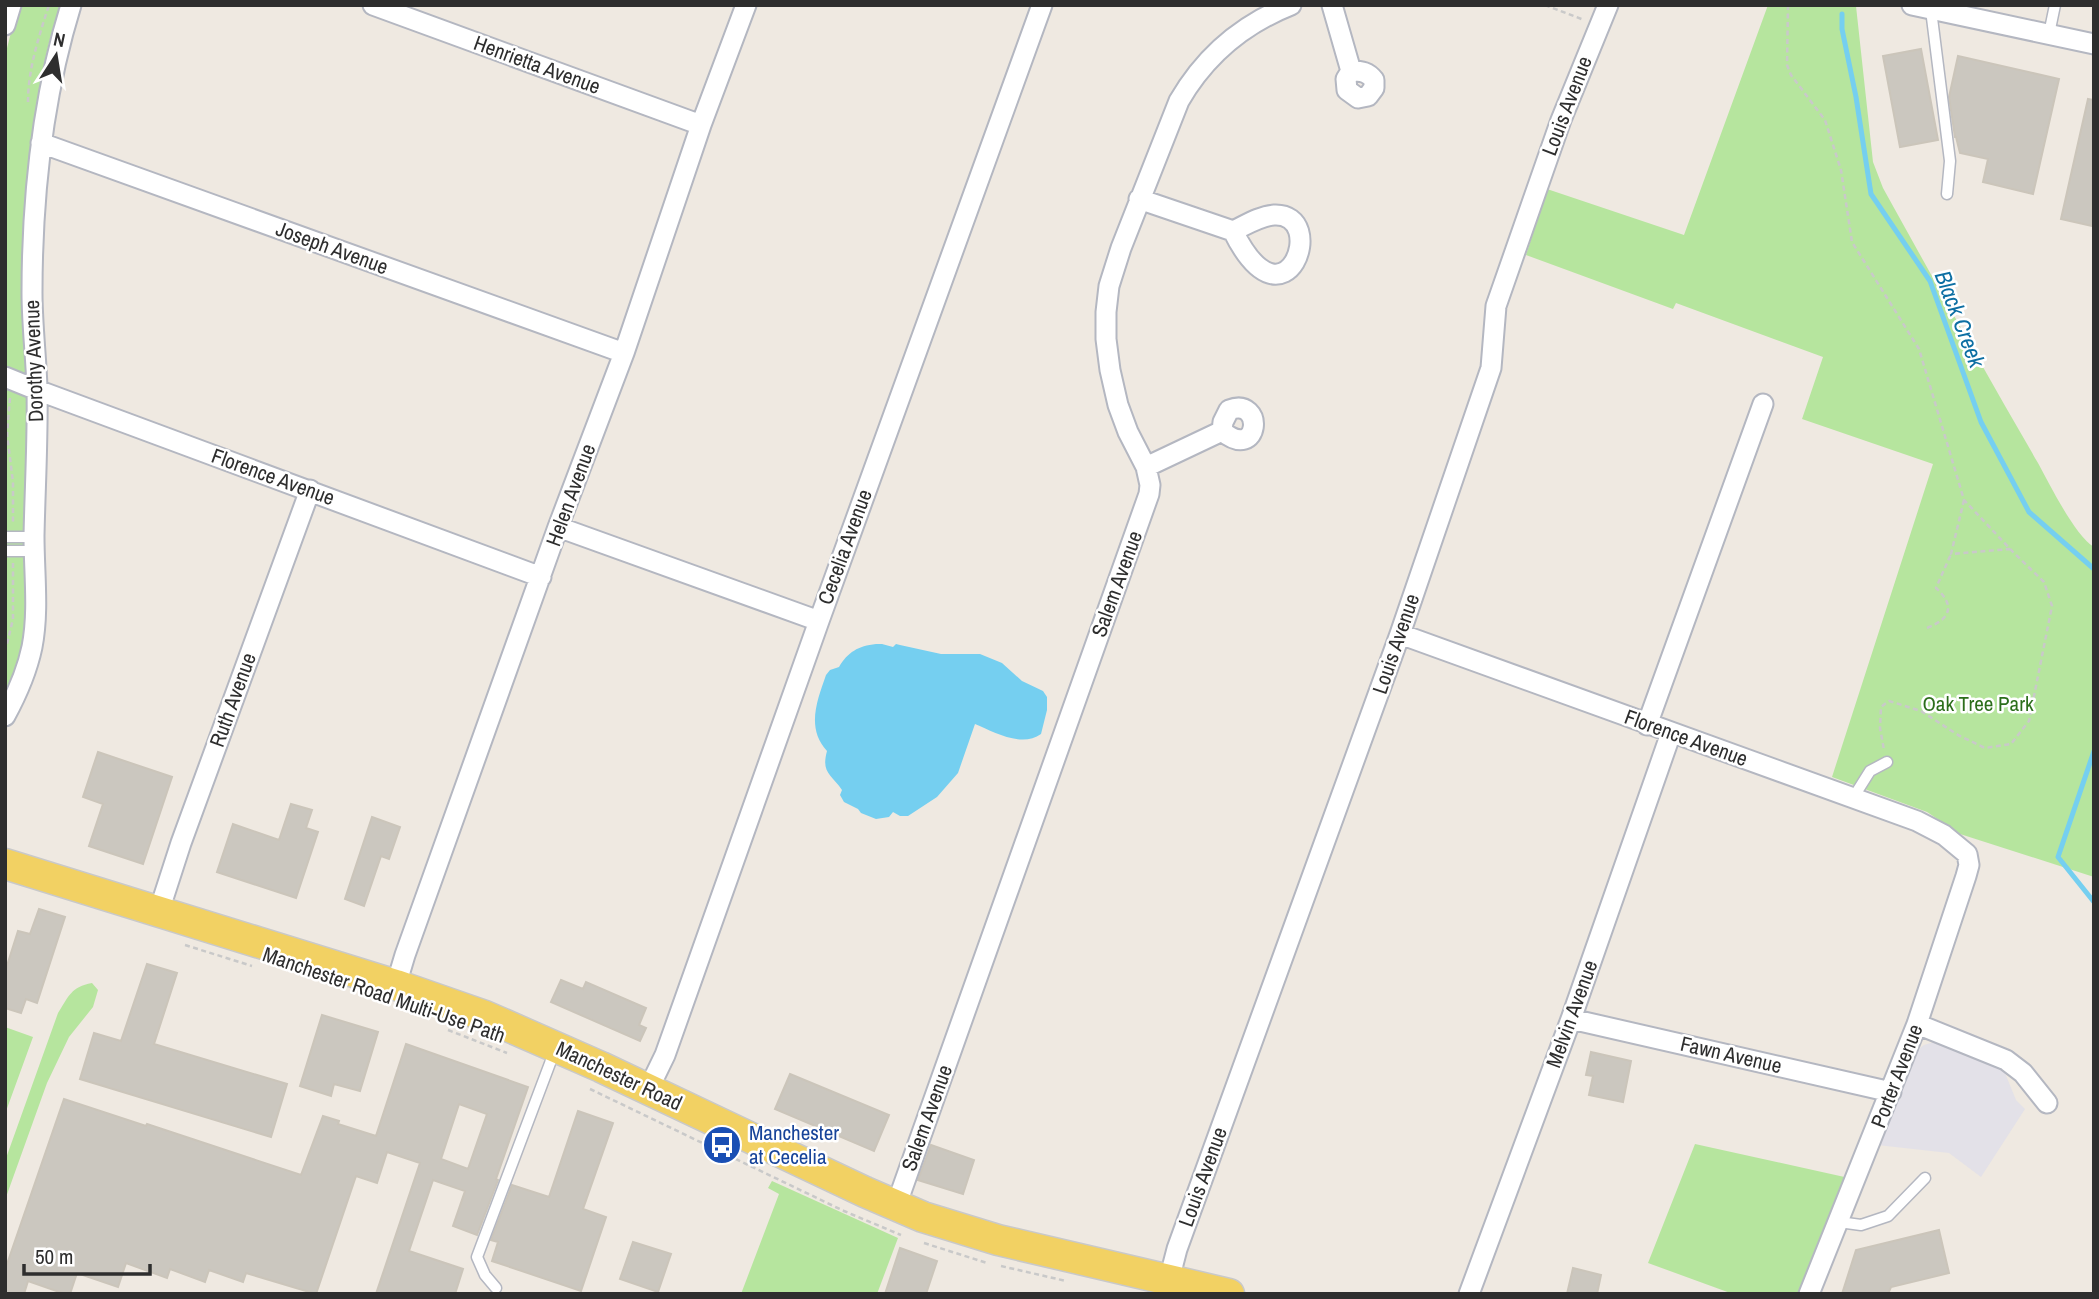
<svg xmlns="http://www.w3.org/2000/svg" width="2099" height="1299" font-family="'Archivo Narrow',sans-serif">
<style>
.industrial{fill:#e3e1e8}
.green{fill:#b6e59e}
.water{fill:#75cff0}
.lines{fill:none;stroke-linecap:round;stroke-linejoin:round}
.stream{stroke:#75cff0;stroke-width:5}
.building{fill:#cbc7bf;stroke:#cbc5ba;stroke-width:2;fill-rule:evenodd}
.service-casing{stroke:#b4b7c1;stroke-width:13}
.minor-casing{stroke:#b4b7c1;stroke-width:23}
.primary-casing{stroke:#c9c9c9;stroke-width:33}
.path{stroke:#c9c9c9;stroke-width:2.5;stroke-dasharray:5 3.5;stroke-linecap:butt}
.service{stroke:#fff;stroke-width:10}
.minor{stroke:#fff;stroke-width:19}
.primary{stroke:#f2d163;stroke-width:30}
.labels{text-anchor:middle;stroke-width:5;stroke-linejoin:round;paint-order:stroke}
.street-label{font-size:21px;fill:#2e2e2e;stroke:#fff}
.park-label{font-size:21px;fill:#2c6e1b;stroke:#fff}
.transit-label{font-size:21px;fill:#164399;stroke:#fff;text-anchor:start}
.water-label{font-size:23px;font-style:italic;fill:#0d6fa3;stroke:#fff}
</style>
<rect width="100%" height="100%" fill="#efe9e1"/>
<path class="industrial" d="M1934 1042 1946 1045 1999 1067 2005 1073 2016 1100 2025 1109 1981 1177 1949 1153 1877 1145 1915 1052 1924 1045Z"/>
<path class="green" d="M18 5H61C41 57 36 112 32 167 23 270 26 372 28 475 29 549 37 627 5 695V56Z
M1768 5 1856 6 1873 162 1883 188C1934 280 1985 372 2038 463 2049 483 2075 536 2094 547V877L1960 834 1927 812 1832 777 1933 464 1802 419 1823 357 1676 303 1673 309 1526 255 1547 189 1684 235Z
M92 983 98 990 93 1007 69 1037 47 1083 5 1200V1161L58 1013C69 996 71 987 92 983Z
M5 1027 33 1037 5 1114Z
M1695 1144 1849 1178 1800 1294H1733L1648 1263Z
M772 1181 898 1238 877 1294H741L779 1194 768 1188Z"/>
<path class="water" d="M876 644H882L893 647 896 644 900 645 941 654H980L1002 663 1022 681 1043 691 1047 697V710L1041 734C1022 748 994 732 975 724L958 773 937 797 908 816H900L893 812 889 817 876 819 861 813 858 809 844 802 840 795 842 790C831 774 821 773 827 751 806 728 817 701 826 675L830 670 839 667C848 652 858 646 876 644Z"/>
<g class="lines">
<path class="stream" d="M1842 14V29L1856 97 1871 194 1930 281 1981 422 2029 512 2094 569
M2094 751 2058 857 2094 902"/>
</g>
<path class="building" d="M1921 49 1938 140 1900 147 1883 56Z
M1958 56 2059 79 2033 194 1983 182 1988 159 1960 153 1956 137H1955L1949 97Z
M2088 99 2094 100 2092 226 2061 219Z
M98 752 172 777 143 864 89 846 103 804 83 797Z
M291 804 312 810 306 828 318 832 296 898 217 872 233 824 279 840Z
M372 817 400 827 389 859 381 856 364 906 345 899Z
M39 909 65 917 37 1003 26 999 21 1013 5 1008V972L18 931 30 934Z
M147 964 177 973 154 1044 287 1084 271 1137 80 1079 94 1033 121 1041Z
M561 980 583 989 586 982 646 1008 639 1025 646 1028 640 1041 551 1002Z
M322 1015 378 1032 360 1091 334 1084 331 1096 300 1086Z
M406 1044 528 1087 496 1179 498 1180 477 1235 453 1226 465 1191 433 1180 409 1251 463 1269 455 1294H376L420 1163 387 1152 377 1183 356 1176 316 1294 246 1273 243 1282 209 1270 205 1282 170 1269 167 1278 126 1263 118 1287 77 1273 70 1294H65L28 1281 24 1294H5V1270L64 1099 146 1126 147 1124 301 1175 323 1116 339 1121 338 1124 376 1136ZM459 1104 487 1114 468 1169 441 1159Z
M1591 1052 1631 1061 1623 1102 1589 1095 1593 1076 1586 1075Z
M790 1074 889 1115 874 1151 775 1109Z
M578 1111 613 1123 583 1209 606 1217 581 1291 492 1261 498 1242 491 1240 512 1185 549 1197Z
M931 1145 974 1160 963 1194 918 1180Z
M1939 1230 1949 1273 1891 1287 1888 1294H1842L1856 1250Z
M633 1242 671 1254 658 1292 620 1279Z
M900 1248 937 1261 926 1294H885Z
M1573 1268 1601 1275 1597 1294H1567Z"/>
<g class="lines">
<defs>
<path id="service" d="M1931 10 1950 161 1947 194
M2049 34 2055 5
M5 537H34
M5 551H34
M1853 798 1870 771 1887 762
M1839 1222 1861 1225 1888 1216 1925 1178
M496 1288 485 1275 477 1257 555 1050"/>
<path id="minor" d="M373 5 701 125
M1332 5 1351 71 1346 79 1347 90 1358 98 1368 96 1374 88V80C1368 72 1362 71 1351 71
M1912 5 2094 44
M5 25 11 5
M41 143 624 353
M1139 199 1233 231C1246 225 1260 216 1274 215 1330 212 1286 338 1233 231
M5 377 37 390 541 577
M1146 467 1222 431C1260 463 1265 396 1229 410L1223 422 1222 431
M558 527 819 621
M1400 634 1917 821 1944 835 1967 854 1969 865 1966 876 1917 1024 1809 1294
M5 716C17 694 27 671 32 647 39 611 34 573 34 536 35 487 38 437 37 388 36 356 32 324 32 293 32 195 42 99 71 5
M1647 725 1763 404
M159 911 181 843 310 490
M396 985 405 955 558 527 624 353 701 125 746 5
M1571 1019 1891 1092
M1917 1024 2006 1060 2023 1073 2047 1103
M648 1090 665 1055 819 621 1042 5
M896 1206 1149 494 1150 485 1146 467 1128 432 1118 405 1110 370 1106 339V312L1109 286 1121 248 1179 101C1205 56 1243 24 1291 5
M1169 1280 1177 1249 1400 634 1491 368 1496 306 1561 120 1608 5
M1469 1294 1571 1019 1671 733"/>
<path id="primary" d="M5 864 396 985 485 1016 601 1067 865 1192 923 1217 998 1240 1229 1294"/>
</defs>
<use href="#service" class="service-casing"/>
<use href="#minor" class="minor-casing"/>
<use href="#primary" class="primary-casing"/>
<path class="path" d="M1545 5 1584 20
M1788 5 1787 65 1791 75 1825 120 1841 170 1852 242 1919 349 1964 500 2013 552 2044 582 2052 606 2029 721 2011 744 1985 748 1958 735 1921 711 1889 701 1881 707 1880 728 1884 750
M28 102C28 69 39 36 49 5
M10 398 7 434 13 482V524
M1964 500 1951 554 2010 549
M1927 628C1950 619 1956 606 1936 588L1951 554
M5 652 13 619V562
M185 945 252 966
M448 1030 507 1053
M590 1089 844 1211 901 1235
M924 1243 987 1263
M1001 1266 1066 1281"/>
<use href="#service" class="service"/>
<use href="#minor" class="minor"/>
<use href="#primary" class="primary"/>
</g>
<defs>
<symbol id="bus-disc" viewBox="-11 -11 22 22"><circle r="9.5" fill="#1a4fb4" stroke="#fff"/><path d="M-5-6H5V4H4V6H2V4H-2V6H-4V4H-5ZM-3.5-4V0h7V-4ZM-3.5 1.2v1.5H-2V1.2ZM2 1.2v1.5H3.5V1.2Z" fill="#fff"/></symbol>
</defs>
<g fill-rule="evenodd">
<use href="#bus-disc" x="700" y="1123" width="44" height="44"/>
</g>
<g class="labels">
<g class="street-label">
<text transform="translate(537 65) rotate(20)" y="7">Henrietta Avenue</text>
<text transform="translate(1567 106) rotate(-69)" y="7">Louis Avenue</text>
<text transform="translate(332 248) rotate(20)" y="7">Joseph Avenue</text>
<text transform="translate(34 361) rotate(-92)" y="7">Dorothy Avenue</text>
<text transform="translate(273 477) rotate(20)" y="7">Florence Avenue</text>
<text transform="translate(571 495) rotate(-70)" y="7">Helen Avenue</text>
<text transform="translate(845 547) rotate(-70)" y="7">Cecelia Avenue</text>
<text transform="translate(1117 584) rotate(-70)" y="7">Salem Avenue</text>
<text transform="translate(1396 644) rotate(-71)" y="7">Louis Avenue</text>
<text transform="translate(233 700) rotate(-70)" y="7">Ruth Avenue</text>
<text transform="translate(1686 738) rotate(20)" y="7">Florence Avenue</text>
<text transform="translate(384 995) rotate(19)" y="7">Manchester Road Multi-Use Path</text>
<text transform="translate(1572 1014) rotate(-70)" y="7">Melvin Avenue</text>
<text transform="translate(1731 1055) rotate(13)" y="7">Fawn Avenue</text>
<text transform="translate(619 1076) rotate(25)" y="7">Manchester Road</text>
<text transform="translate(1897 1076) rotate(-69)" y="7">Porter Avenue</text>
<text transform="translate(927 1118) rotate(-70)" y="7">Salem Avenue</text>
<text transform="translate(1203 1177) rotate(-70)" y="7">Louis Avenue</text>
</g>
<g class="park-label">
<text x="1978" y="711">Oak Tree Park</text>
</g>
<g class="transit-label">
<text x="749" y="1140">Manchester<tspan x="749" dy="24">at Cecelia</tspan></text>
</g>
<g class="water-label">
<text transform="translate(1960 319) rotate(69)" y="8">Black Creek</text>
</g>
</g>
<rect width="2099" height="1299" fill="none" stroke="#2e2e2e" stroke-width="14"/>
<g transform="translate(56 56) rotate(12)" stroke="#ffffff" stroke-width="5" paint-order="stroke">
<path d="M0-5L12 26L0 18L-12 26Z" fill="#2e2e2e"/>
<text y="-10" font-size="19" font-weight="bold" text-anchor="middle" fill="#2e2e2e">N</text>
</g>
<path d="M24 1264v10h126v-10" fill="none" stroke="#2e2e2e" stroke-width="3.5"/>
<text x="35" y="1264" font-size="21" fill="#2e2e2e" stroke="#ffffff" stroke-width="5" paint-order="stroke">50 m</text>
</svg>
